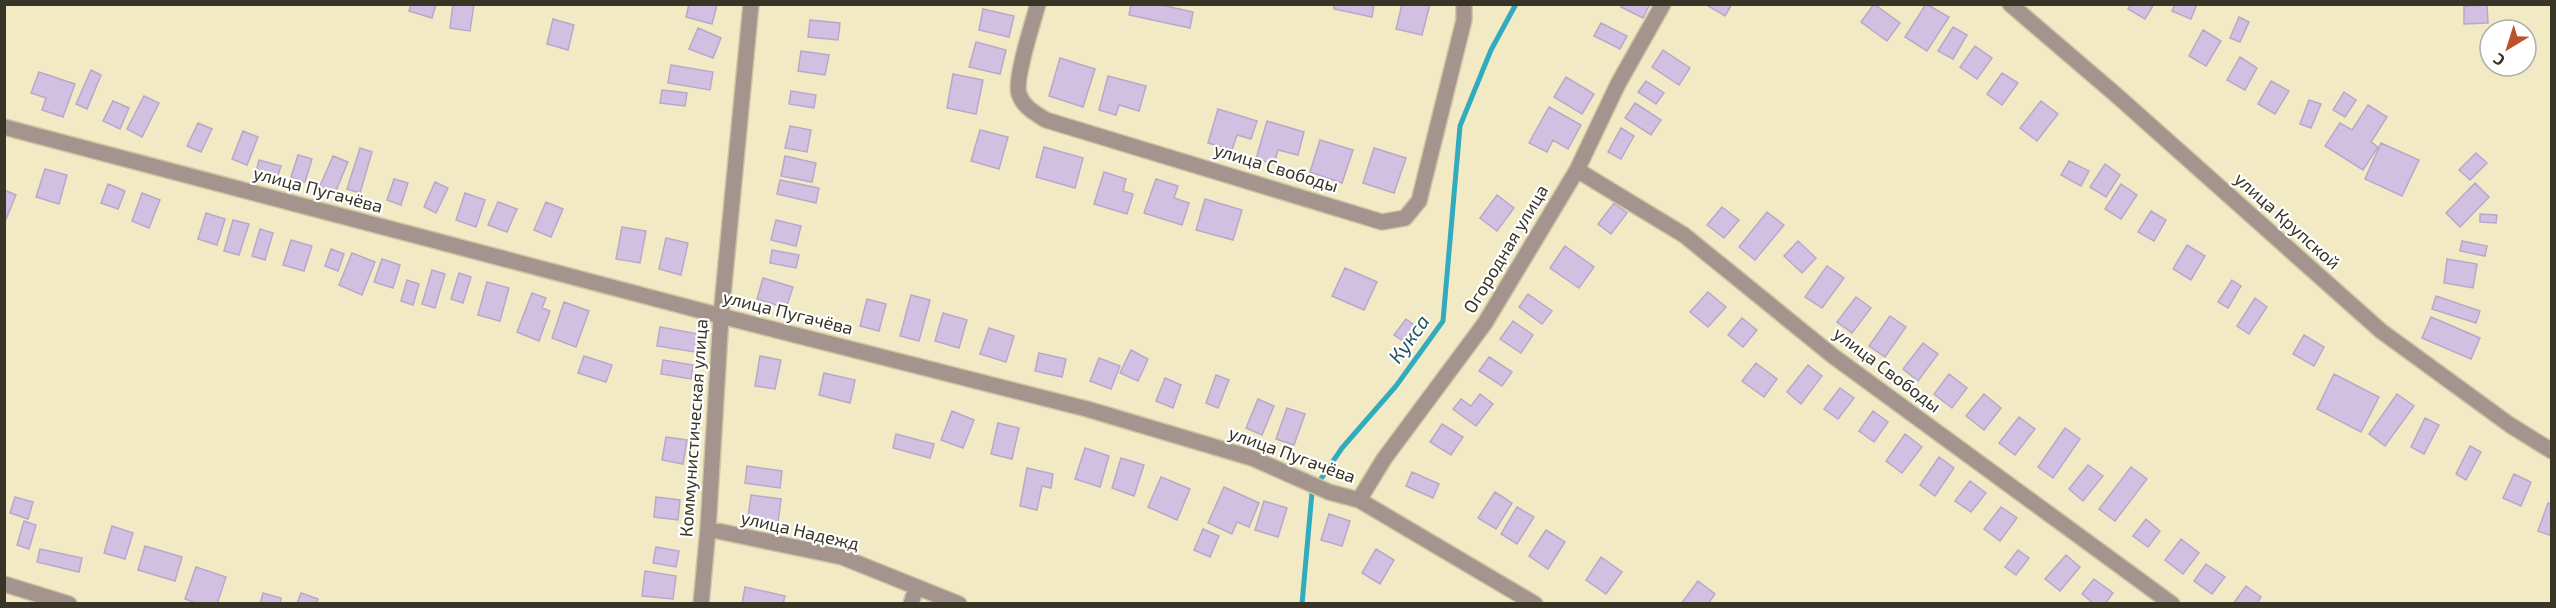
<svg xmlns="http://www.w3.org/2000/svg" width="2556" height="608" font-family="'Exo 2',sans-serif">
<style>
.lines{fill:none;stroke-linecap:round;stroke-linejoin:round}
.stream{stroke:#33abbf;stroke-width:5}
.building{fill:#d1c0e2;stroke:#b8a8c9;stroke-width:1.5}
.minor-casing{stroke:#cdc6a4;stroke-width:18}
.minor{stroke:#a5948e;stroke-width:15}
.labels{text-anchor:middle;stroke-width:4.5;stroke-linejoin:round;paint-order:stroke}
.street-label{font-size:18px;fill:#383526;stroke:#fff}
.water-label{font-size:20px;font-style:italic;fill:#24555e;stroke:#fff}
</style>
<rect width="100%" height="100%" fill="#f2eac4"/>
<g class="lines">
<path class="stream" d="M1302 604 1312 492 1342 448 1396 386 1443 321 1460 126 1491 50 1516 4"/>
</g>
<path class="building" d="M411 4H436L432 18 409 11Z
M453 4H474L470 31 450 28Z
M689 4 717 5 712 24 686 17Z
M1131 4H1157L1193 12 1190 28 1129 15Z
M1334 4H1374L1372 17 1334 9Z
M1402 4H1430L1422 35 1396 29Z
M1622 4H1650L1643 18 1621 7Z
M1705 4H1732L1725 16Z
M1874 4 1900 23 1887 41 1861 22Z
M1926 4 1949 17 1927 51 1905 37Z
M2131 4H2154L2145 19 2128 9Z
M2175 4H2197L2191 19 2172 11Z
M2487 5 2488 23 2464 24V6Z
M983 9 1014 16 1009 37 979 30Z
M2239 17 2249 22 2240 42 2230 38Z
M553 19 574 25 568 50 547 44Z
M810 20 840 23 838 40 808 37Z
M1601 23 1627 36 1620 49 1594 36Z
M1953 27 1967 35 1953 59 1938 51Z
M698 28 721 38 713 58 689 49Z
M2203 30 2221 41 2206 66 2189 56Z
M976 42 1006 50 1000 74 969 67Z
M1975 46 1992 58 1977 79 1960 67Z
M1663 50 1690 68 1679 85 1652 67Z
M801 51 829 55 825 75 798 71Z
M2240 57 2257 68 2245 90 2227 80Z
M1060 58 1095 69 1083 107 1049 96Z
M671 65 713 72 710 90 668 83Z
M91 70 101 75 87 109 76 104Z
M39 72 75 84 63 117 42 110 46 98 31 93Z
M2002 73 2018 83 2002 105 1987 94Z
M953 74 983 80 976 114 947 108Z
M1108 76 1146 86 1139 111 1119 105 1116 115 1099 110Z
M1566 77 1594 94 1582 114 1554 97Z
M1646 81 1664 93 1656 104 1638 92Z
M2271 81 2289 91 2275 114 2258 104Z
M662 90 687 93 685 106 660 103Z
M791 91 816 95 814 108 789 104Z
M2344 92 2356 100 2345 117 2333 110Z
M144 96 159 103 142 137 127 129Z
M2309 100 2321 104 2311 128 2300 124Z
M113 101 129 108 120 129 103 121Z
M2041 101 2058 114 2037 141 2020 128Z
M1635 103 1661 120 1651 135 1625 118Z
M2368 105 2387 117 2371 142 2378 147 2363 170 2325 146 2340 123 2352 130Z
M1549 107 1581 125 1568 149 1553 140 1547 152 1529 143Z
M1218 109 1257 121 1251 139 1237 135 1232 150 1208 143Z
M1267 121 1304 132 1298 155 1278 150 1274 164 1256 159Z
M198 123 212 129 201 152 187 146Z
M790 126 811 130 807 152 785 148Z
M1621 128 1634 136 1621 159 1608 152Z
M980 130 1008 137 999 169 971 161Z
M243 131 258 137 247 165 232 159Z
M1320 140 1353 150 1342 183 1310 172Z
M2381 143 2419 160 2402 196 2365 179Z
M1044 147 1083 158 1075 188 1036 177Z
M360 148 372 152 360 193 347 189Z
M1374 148 1406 158 1394 193 1363 183Z
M2476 153 2487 163 2470 180 2459 170Z
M298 155 312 159 305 182 291 177Z
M333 156 348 162 335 193 320 186Z
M785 156 816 163 812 182 781 176Z
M259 160 281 166 277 178 256 172Z
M2069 161 2089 171 2081 186 2061 175Z
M2105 164 2120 175 2106 197 2090 187Z
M45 169 67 175 59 204 36 197Z
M1104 172 1126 179 1123 191 1133 194 1127 214 1094 204Z
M394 179 408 183 401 205 387 200Z
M1156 179 1178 186 1174 198 1189 203 1182 225 1144 213Z
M780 180 819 188 816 203 777 194Z
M435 182 448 188 436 213 424 207Z
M2475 183 2489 197 2460 227 2446 213Z
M108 184 125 191 118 209 101 203Z
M2121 184 2137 195 2121 219 2105 209Z
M4 190 16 195 4 224Z
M142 193 160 200 149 228 132 221Z
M465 193 485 200 476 227 456 220Z
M1497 195 1514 208 1497 231 1480 218Z
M1205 199 1242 210 1233 240 1196 230Z
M498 202 517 209 507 232 488 225Z
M546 202 563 209 551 237 534 230Z
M1614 203 1627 213 1611 234 1598 224Z
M1722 207 1739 220 1724 238 1707 225Z
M2151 211 2166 220 2154 241 2138 232Z
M1767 212 1784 225 1755 260 1739 247Z
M206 213 225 219 217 245 198 239Z
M2480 214 2497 215 2496 223 2480 222Z
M233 220 249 224 239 255 224 251Z
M776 220 801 226 796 246 771 240Z
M622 227 646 231 640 263 616 259Z
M260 229 273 233 265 260 252 256Z
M666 238 688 243 681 275 659 269Z
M291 240 312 246 304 271 283 265Z
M1798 241 1816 258 1802 273 1784 256Z
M2462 241 2487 246 2485 256 2460 251Z
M2187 245 2205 256 2191 280 2173 269Z
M1565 246 1594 267 1579 288 1550 268Z
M331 249 344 254 338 271 325 266Z
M772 250 799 255 796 268 770 263Z
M352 253 375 262 362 295 339 285Z
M382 259 400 265 393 288 374 282Z
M2447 259 2477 264 2473 288 2444 283Z
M1827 266 1844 278 1822 308 1805 297Z
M1345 268 1377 282 1364 310 1332 296Z
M432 270 445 274 435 308 422 304Z
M459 273 471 277 463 303 451 299Z
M763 278 793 287 786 308 757 299Z
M407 280 419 284 413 305 401 301Z
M2232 280 2241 286 2228 308 2218 302Z
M487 282 509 288 500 321 478 315Z
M1708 292 1726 307 1708 327 1690 312Z
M532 293 546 298 542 308 550 311 539 341 517 332Z
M1528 294 1552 311 1542 324 1519 307Z
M911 295 930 300 919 341 900 336Z
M2436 296 2480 311 2476 323 2432 309Z
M1856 297 1871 308 1852 333 1837 322Z
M2255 298 2267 307 2249 334 2237 326Z
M867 299 886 304 879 331 860 326Z
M564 302 589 311 576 347 552 338Z
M943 313 967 320 959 348 935 341Z
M1890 316 1906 327 1885 357 1869 346Z
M2431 317 2480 338 2471 359 2422 338Z
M1742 318 1757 330 1743 347 1728 335Z
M1406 319 1414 325 1403 341 1394 335Z
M1513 321 1533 335 1521 353 1500 339Z
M660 327 704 335 701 353 657 346Z
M989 328 1014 336 1006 362 980 354Z
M2304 335 2324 347 2314 366 2293 354Z
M1923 343 1938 354 1918 381 1903 369Z
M1131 350 1148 359 1138 381 1120 373Z
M1039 353 1066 359 1062 377 1035 371Z
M584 356 612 365 606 382 578 373Z
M760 356 781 360 775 389 755 386Z
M1489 357 1512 372 1502 386 1479 371Z
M1099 358 1120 366 1111 389 1090 381Z
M663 360 693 365 691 379 661 374Z
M1756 363 1777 379 1764 397 1742 381Z
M1808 365 1822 376 1801 404 1787 392Z
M824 373 855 380 850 403 819 395Z
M1949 374 1967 388 1952 408 1934 394Z
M2334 374 2379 397 2361 432 2317 409Z
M1216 375 1229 380 1218 408 1206 403Z
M1165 378 1181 385 1173 408 1156 401Z
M1840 388 1854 398 1838 419 1824 409Z
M1480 394 1493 404 1476 426 1453 409 1461 399 1471 406Z
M1984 394 2001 408 1984 430 1966 416Z
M2397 394 2414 406 2385 446 2369 434Z
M1258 399 1274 406 1262 435 1246 428Z
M1287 408 1305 414 1294 445 1276 439Z
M952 411 974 420 963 448 941 440Z
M1873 411 1888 422 1874 442 1859 431Z
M2019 417 2035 429 2015 455 1999 443Z
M2425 418 2439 425 2424 454 2411 447Z
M998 423 1019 428 1012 459 991 454Z
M1442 424 1463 437 1451 455 1430 442Z
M2065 428 2080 439 2053 478 2038 467Z
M896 434 934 444 930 458 893 448Z
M1905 434 1922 447 1902 473 1886 461Z
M666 437 687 440 683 464 662 460Z
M2470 446 2481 452 2466 480 2456 474Z
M1085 448 1109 456 1100 487 1075 479Z
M1939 457 1954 468 1935 496 1920 485Z
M1121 458 1144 465 1134 496 1112 488Z
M2088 465 2103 476 2083 501 2069 489Z
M747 466 782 471 780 488 745 483Z
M2131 467 2147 479 2115 521 2099 509Z
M1027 468 1053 474 1051 488 1042 486 1037 510 1020 506Z
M1412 472 1439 484 1433 498 1406 486Z
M2514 474 2531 482 2521 506 2503 498Z
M1161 477 1190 489 1177 520 1148 507Z
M1970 481 1986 493 1971 512 1955 501Z
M1224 487 1259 503 1249 527 1237 522 1232 534 1208 523Z
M1495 492 1512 503 1496 529 1478 518Z
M751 495 781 499 778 522 748 518Z
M15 497 33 502 28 519 10 513Z
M656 497 680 500 678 520 654 517Z
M1264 501 1287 508 1278 537 1255 530Z
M2548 503 2552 505V536L2538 531Z
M1517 507 1534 517 1517 544 1501 534Z
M2001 507 2017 518 2000 541 1984 529Z
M1329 514 1350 521 1342 546 1321 540Z
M2146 519 2160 531 2148 547 2133 536Z
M24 521 36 525 29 549 17 545Z
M112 526 133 533 125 559 104 553Z
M1203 529 1219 536 1210 557 1194 550Z
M1546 530 1565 542 1548 569 1529 556Z
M2181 539 2199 553 2183 574 2165 560Z
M145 546 182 557 175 581 138 570Z
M656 547 679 551 676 567 653 563Z
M40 549 82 558 79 572 37 562Z
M1376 549 1394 560 1380 584 1362 573Z
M2018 550 2029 558 2016 575 2005 567Z
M2066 555 2080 567 2060 591 2045 579Z
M1601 557 1622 572 1606 594 1586 580Z
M2206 564 2225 577 2212 594 2194 581Z
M196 567 226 577 217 604H199L185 599Z
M645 571 676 576 673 599 642 596Z
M2094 579 2113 593 2105 604H2094L2082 594Z
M1698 581 1715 594 1708 604H1681Z
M2246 586 2261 597 2257 604H2233Z
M745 587 785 596 783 604H742Z
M263 593 281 598 280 604H260Z
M301 593 318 599 316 604H297Z"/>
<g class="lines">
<defs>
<path id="minor" d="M1038 4C1033 22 1014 80 1019 94 1023 107 1035 113 1046 120L1382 222 1405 218 1419 201 1464 20V4
M2010 4 2115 94 2381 331 2510 425 2552 451
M4 127 721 316 1087 409 1252 458 1329 492 1359 500 1535 604
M1577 170 1684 235 1833 356 2172 604
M1359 500 1384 459 1485 323 1577 170 1618 84 1663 4
M708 529 842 557 959 604
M4 584 69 604
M701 604 708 529 721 316 751 4
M911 604 916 587"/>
</defs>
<use href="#minor" class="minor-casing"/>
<use href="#minor" class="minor"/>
</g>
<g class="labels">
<g class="street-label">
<text transform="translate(1276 168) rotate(17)" y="6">улица Свободы</text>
<text transform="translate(318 190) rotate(15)" y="6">улица Пугачёва</text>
<text transform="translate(2287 221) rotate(42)" y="6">улица Крупской</text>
<text transform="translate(1506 249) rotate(-59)" y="6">Огородная улица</text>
<text transform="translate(788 313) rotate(14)" y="6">улица Пугачёва</text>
<text transform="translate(1887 370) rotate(37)" y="6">улица Свободы</text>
<text transform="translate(694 428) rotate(-86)" y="6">Коммунистическая улица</text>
<text transform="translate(1292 455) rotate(20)" y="6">улица Пугачёва</text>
<text transform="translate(800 531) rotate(13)" y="6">улица Надежд</text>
</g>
<g class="water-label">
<text transform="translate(1409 339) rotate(-54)" y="7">Кукса</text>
</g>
</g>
<rect width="2556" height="608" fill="none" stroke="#383526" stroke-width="12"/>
<g transform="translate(2508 48) rotate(218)"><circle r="28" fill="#ffffff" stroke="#afaea8" stroke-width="1.5"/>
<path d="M0-4.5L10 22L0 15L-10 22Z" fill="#ba532b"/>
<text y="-9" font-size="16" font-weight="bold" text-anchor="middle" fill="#383526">С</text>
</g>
</svg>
